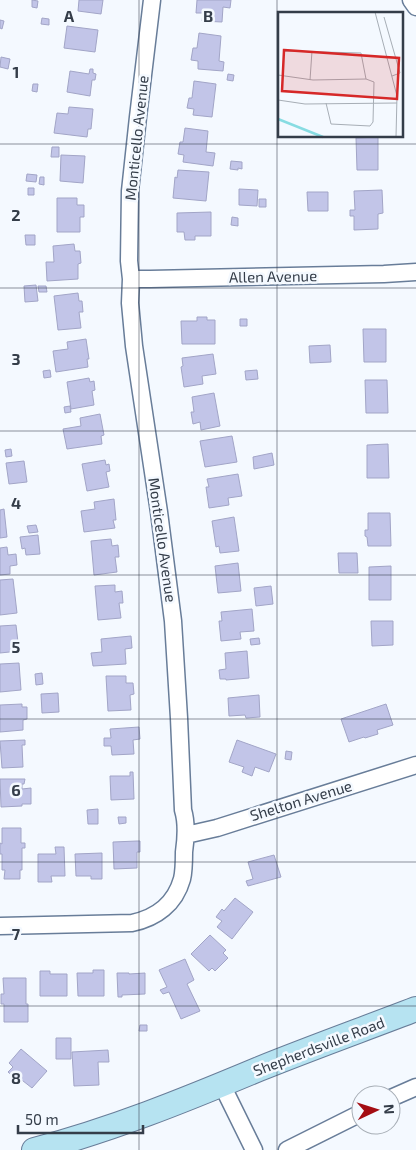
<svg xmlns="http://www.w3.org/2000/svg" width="416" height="1150" font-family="'Exo 2',sans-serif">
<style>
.building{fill:#c2c5e8;stroke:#a2a5c7}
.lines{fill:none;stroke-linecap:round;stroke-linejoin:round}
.street-casing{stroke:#687d99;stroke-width:19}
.secondary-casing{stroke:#687d99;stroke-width:26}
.street{stroke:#fff;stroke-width:16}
.secondary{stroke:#b6e3f1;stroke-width:24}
.grid{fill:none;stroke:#343d49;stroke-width:1;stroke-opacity:0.55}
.labels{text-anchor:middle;stroke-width:5;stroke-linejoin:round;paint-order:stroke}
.street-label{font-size:15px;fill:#343d49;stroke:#f4f9ff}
.inset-river{fill:none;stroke:#87dce2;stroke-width:2.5}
.inset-road{fill:none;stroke:#a7aeb6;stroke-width:1}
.view{fill:#d62828;fill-opacity:0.15;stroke:#d62828;stroke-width:2.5}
.inset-edge{fill:none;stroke:#343d49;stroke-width:2.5}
.grid-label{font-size:16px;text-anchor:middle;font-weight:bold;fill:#343d49;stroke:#f4f9ff;stroke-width:5;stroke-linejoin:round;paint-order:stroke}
</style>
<rect width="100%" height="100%" fill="#f4f9ff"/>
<path class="building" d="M32 0 38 1 37 8 32 7Z
M79 0H103L101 14 78 11Z
M197 0H231L230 8 223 7 222 22 202 21 203 13H196Z
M42 18 49 19V25L41 24Z
M0 20 4 21 2 29 0 28Z
M67 26 98 30 95 52 64 48Z
M199 33 221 36 219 61 224 62 223 71 198 69V61L191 60 193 48H197Z
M1 57 10 59 8 69 0 67Z
M90 69H93V73L96 74 95 80H92L90 96 67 92 70 71 89 74Z
M228 74 234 75 233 81 227 80Z
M194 81 216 84 212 117 193 115 194 109 187 108 189 98H192Z
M33 84H38L37 92 32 91Z
M69 107 93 109 91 129H88L87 137 54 133 57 113 68 114Z
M185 128 208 131 206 152 215 153 213 166 183 162 184 155 178 154 180 142H183Z
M378 137V170H357L356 138Z
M52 147H59V157H51Z
M61 155 85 156 83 183 60 181Z
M231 161 242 162V169L238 168V170L230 169Z
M178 170 209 172 206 201 173 198 175 177 177 178Z
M27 174 37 175 36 182 26 181Z
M40 177H44V185L39 184Z
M28 188H34V195H28Z
M239 189 258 190 257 206 239 205Z
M382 190 383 213 378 214V229L354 230V216H350V210H355L354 191Z
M307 192H328V211H308Z
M57 198H77V205H84V217H80V232H57Z
M259 199H266V207H259Z
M211 212V236H195V240H185L184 232H177V213Z
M232 217 238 218V226L231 225Z
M25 235H35V245H26Z
M74 244 75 251H80L81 263 78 264V279L47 281 46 262H54L53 246Z
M36 285 38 301 25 302 24 286Z
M38 286H46L47 292H39Z
M78 293 79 301H82L83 312H79L81 328 58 330 54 296Z
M197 317H207V320H215V344H182L181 321H197Z
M240 319H247V326H240Z
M363 329H386V362H364Z
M86 339 89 359H87L88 367 56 372 53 351 68 349 67 342Z
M330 345 331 362 310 363 309 346Z
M213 354 216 374 202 376 203 384 184 387 181 367 183 366 182 358Z
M50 370 51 377 44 378 43 371Z
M257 370 258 379 246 380 245 371Z
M89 378 90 382 94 381 95 390 92 391 94 405 71 409 67 382Z
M365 380H387L388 413H366Z
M214 393 220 426 201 430 200 422 193 424 191 412H194L192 397Z
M70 406 71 412 65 413 64 407Z
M100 414 104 435 101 436 102 444 67 449 63 429 81 426 80 418Z
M232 436 237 462 205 467 200 441Z
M388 444 389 478H367V445Z
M11 449 12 456 6 457 5 450Z
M272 453 274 465 254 469 253 457Z
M105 460 106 465 109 464 110 471 106 472 109 487 87 491 82 464Z
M24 461 27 482 9 484 6 463Z
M238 474 242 496 228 498 229 505 209 508 206 487H209L207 479Z
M114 499 116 520H113L115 528 84 532 81 511 95 509 94 502Z
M4 509 7 537 0 538V510Z
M368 513H390L391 546H368L367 537 365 536V530H368Z
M234 517 239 551 220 553 219 546 216 547 212 521Z
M36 525 38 532 29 533 27 526Z
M38 535 40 554 26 555 25 548 22 549 20 537Z
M111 539 112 546 118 545 119 557H115L117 572 94 575 91 541Z
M7 547 8 555 16 554 17 565 10 566V574L0 575V548Z
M338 553H357L358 573H339Z
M238 563 241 591 218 593 215 566Z
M391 566V600H369V567Z
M13 579 17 613 0 615V580Z
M115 585V592L122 591 123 603H119L121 618 98 620 95 586Z
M271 586 273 604 256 606 254 588Z
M252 609 254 631 240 632 241 639 221 641 219 621H222L221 612Z
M371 621H393V645L372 646Z
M16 625 19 651 0 653V626Z
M131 636 132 648 125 649 126 664 93 666 91 653 102 652 101 639Z
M259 638 260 644 251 645 250 639Z
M247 651 249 678 226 680V679H220L219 670 226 669 225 653Z
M19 663 21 690 0 692V664Z
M42 673 43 684 36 685 35 674Z
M106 676H126V683H133L134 694 130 695 131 710 108 711Z
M58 693 59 712 42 713 41 694Z
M259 695 260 717 246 718 245 715 229 716 228 698Z
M22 704V707H27V719L23 720V730L0 732V705Z
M386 704 393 725 377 730 378 734 365 738 364 737 349 742 341 719Z
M139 727 140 739 133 740 134 754 112 755 111 746H104V738H111L110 729Z
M25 740V745H22L23 767 2 768 0 741Z
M237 740 276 754 269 772 255 767 252 776 242 772 244 767 229 762Z
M286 751 292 752 291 760 285 759Z
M130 772H133L134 799 111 800 110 776H130Z
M0 779H25L24 784H22V789L31 788V804H22V806L1 807Z
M98 809V824H88L87 810Z
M118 817H126V823L119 824Z
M2 828H21V843H25V848H22V870H20V879H4L5 870H2V854H0V843L2 844Z
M137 841H140V852H137V868L114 869 113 842Z
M55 847H64L65 876H51L52 882H38V854H56Z
M102 853V879H91V876H76L75 854Z
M274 855 281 877 248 886 246 881 253 879 248 862Z
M235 898 253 912 232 939 217 927 222 921 216 917 222 909 224 911Z
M210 935 226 950 223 953 228 958 215 971 212 968 209 971 191 954Z
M185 959 194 980 187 984 200 1011 181 1019 169 992 163 994 160 990 167 987 159 970Z
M93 970H104V996H78L77 973H93Z
M40 971H50V974H67V996H40Z
M117 973H129V974L145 973V994L122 995V997H118Z
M3 978H26V1004H28V1022H4V1004H1V994H4Z
M140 1025H147V1031H139Z
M56 1038H71V1059H56Z
M21 1049 47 1071 32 1088 18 1077 16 1079 8 1072 13 1067 9 1063Z
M108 1050 109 1062H98L99 1085 74 1086 72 1052Z"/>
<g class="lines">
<defs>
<path id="street" d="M411 0 416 7
M131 279H150L384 274 416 272
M186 835 217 828 416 765
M0 926 132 923C156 918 175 904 182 879 184 871 184 861 184 852 186 838 187 823 183 810L179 718 173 621 159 512 134 346 130 303 131 279 129 261 130 191 138 117 152 0
M222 1085 254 1150
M391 1098 416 1087
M287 1150 361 1113"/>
<path id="secondary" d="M34 1150C111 1130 185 1100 259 1069 311 1048 364 1029 416 1009"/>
</defs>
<use href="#street" class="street-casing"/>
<use href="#secondary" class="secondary-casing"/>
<use href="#street" class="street"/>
<use href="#secondary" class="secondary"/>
</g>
<path class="grid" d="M139 0V1150M277 0V1150M0 144H416M0 288H416M0 431H416M0 575H416M0 719H416M0 862H416M0 1006H416"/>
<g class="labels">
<g class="street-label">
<text transform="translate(137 138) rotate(-84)" y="5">Monticello Avenue</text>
<text transform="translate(273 277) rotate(-1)" y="5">Allen Avenue</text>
<text transform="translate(162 540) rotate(82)" y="5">Monticello Avenue</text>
<text transform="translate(301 801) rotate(-17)" y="5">Shelton Avenue</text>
<text transform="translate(319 1047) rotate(-21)" y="5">Shepherdsville Road</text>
</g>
</g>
<g transform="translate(278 12)">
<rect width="125" height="125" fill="#f4f9ff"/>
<path class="inset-river" d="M0 107 45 125"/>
<path class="inset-road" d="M97 0 119 84 118 125M106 5 122 61 114 64M6 39 83 41 88 67M0 63 35 68 88 67 96 70 95 110 92 114 53 112 48 91M32 68 34 39M0 88 27 92 119 91"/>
<path class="view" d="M6 38 121 46 119 87 4 79Z"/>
<rect width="125" height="125" class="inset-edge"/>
</g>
<g class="grid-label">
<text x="69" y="22">A</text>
<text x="208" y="22">B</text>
<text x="16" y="78">1</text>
<text x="16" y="221">2</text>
<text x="16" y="365">3</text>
<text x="16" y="509">4</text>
<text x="16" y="653">5</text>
<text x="16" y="796">6</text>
<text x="16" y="940">7</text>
<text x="16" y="1084">8</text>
</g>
<g transform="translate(376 1110) rotate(86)"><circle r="24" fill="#f4f9ff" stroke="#a7aeb6"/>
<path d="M0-4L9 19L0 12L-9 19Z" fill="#a40d13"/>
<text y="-8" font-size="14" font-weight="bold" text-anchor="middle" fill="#343d49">N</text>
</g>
<path d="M18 1125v8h125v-8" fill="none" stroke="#343d49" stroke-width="2.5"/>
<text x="25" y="1125" font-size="15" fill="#343d49" stroke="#f4f9ff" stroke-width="4" paint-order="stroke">50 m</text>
</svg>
